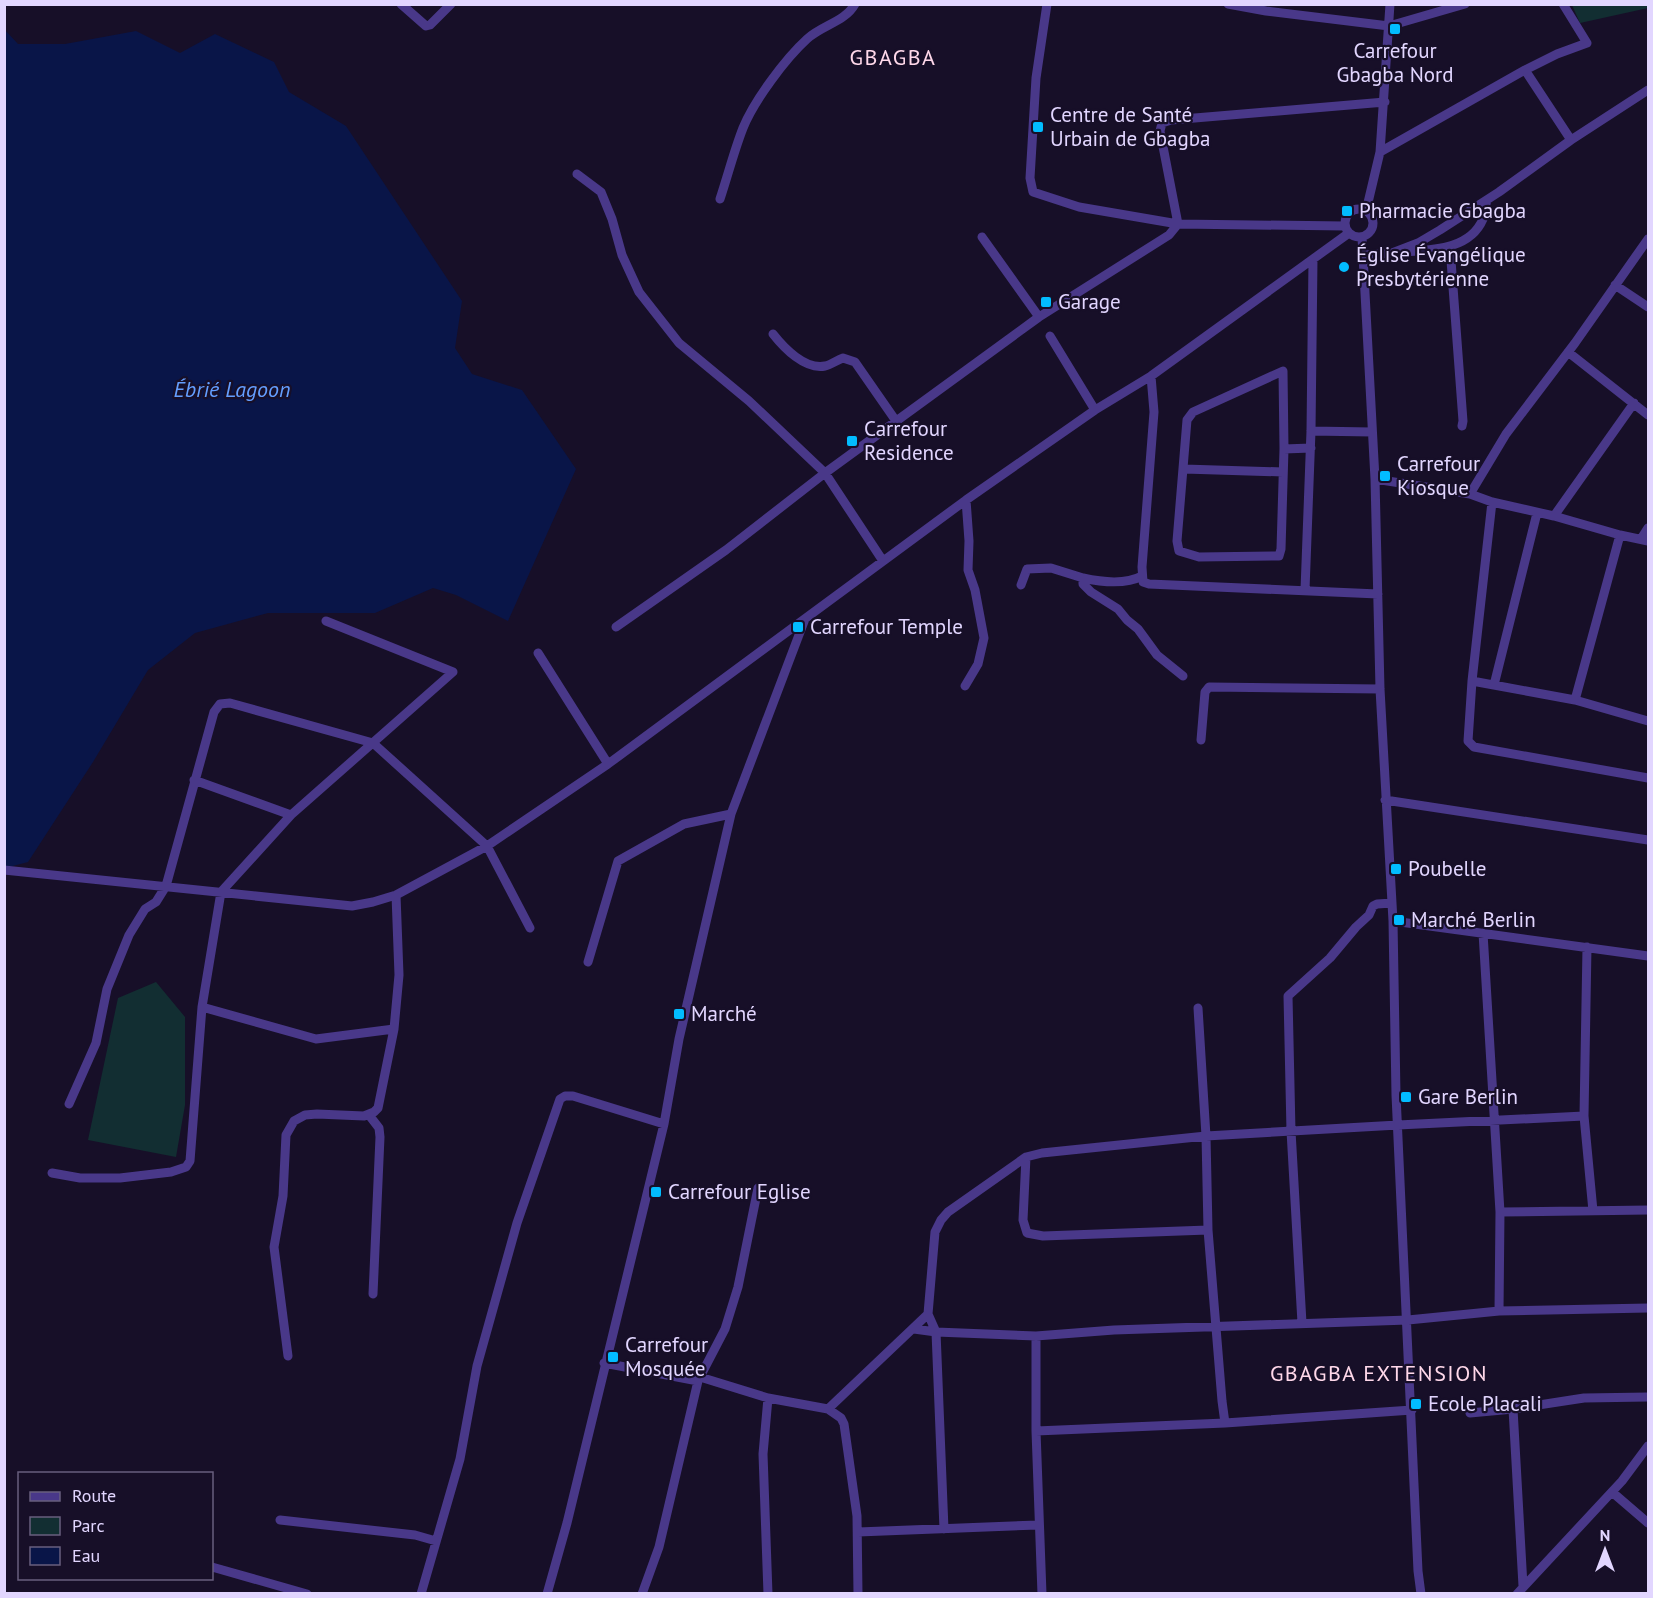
<svg xmlns="http://www.w3.org/2000/svg" width="1653" height="1598" font-family="'PT Sans',sans-serif">
<style>
.green{fill:#122e32}
.water{fill:#091548}
.lines{fill:none;stroke-linecap:round;stroke-linejoin:round}
.minor{stroke:#493889;stroke-width:9}
.poi-dot{fill:#02bcff;stroke:#170f28;stroke-width:2}
.labels{text-anchor:middle;stroke-width:4.5;stroke-linejoin:round;paint-order:stroke}
.poi-label{font-size:21px;fill:#e2d6ff;stroke:#170f28;text-anchor:start}
.neighbourhood-label{font-size:22px;letter-spacing:1.5px;fill:#ffd8ea;stroke:#170f28}
.water-label{font-size:22px;font-style:italic;fill:#649eff;stroke:#170f28}
</style>
<rect width="100%" height="100%" fill="#170f28"/>
<path class="green" d="M1648 4V8L1580 23 1572 5Z
M156 982 185 1017V1105L176 1157 88 1140 118 998Z"/>
<path class="water" d="M4 29 18 44H65L136 31 180 53 215 34 274 62 289 92 346 126 462 301 455 348 472 374 522 390 576 469 508 621 456 595 433 588 375 613H268L195 633 148 670 93 762 28 862 5 868Z"/>
<g class="lines">
<path class="minor" d="M401 4 426 26 430 25 451 4
M1047 4 1036 78 1030 178 1033 192 1079 207 1178 224 1345 226
M1228 4 1266 11 1389 26 1465 4
M1525 70 1571 140
M1380 152 1525 70 1557 54 1587 43 1563 4
M577 174 601 192 612 219 622 255 639 292 679 343 749 401 825 473 883 561
M720 199C728 175 734 151 743 128 754 101 785 59 807 39 822 25 845 22 855 4
M1345 223a14 14 0 1 1 28 0a14 14 0 1 1-28 0Z
M1366 211 1380 152 1390 4
M1178 224 1160 131 1162 123 1171 120 1385 102
M982 237 1039 317
M1362 237 1375 479 1380 689 1393 921 1396 1095 1418 1571 1421 1594
M1450 247 1463 421 1462 426
M1404 252C1431 250 1470 250 1483 219 1485 214 1485 206 1487 200
M1364 255 1392 253 1418 243 1440 230 1499 192 1571 140 1648 90
M1615 285 1648 307
M773 334C784 348 805 370 825 366 831 365 837 360 843 358L855 362 896 421
M1050 336 1095 410
M1568 352 1648 415
M1151 376 1154 412 1142 567 1143 582 1149 584 1378 594
M1311 431 1372 432
M1284 449 1281 549 1279 556 1199 557 1179 551 1177 541 1187 420 1193 412 1283 371 1284 449 1311 448
M1184 469 1283 472
M1375 479 1470 494 1492 502 1554 516 1620 535 1648 541
M1470 494 1506 434 1575 343 1648 239
M1492 502 1472 681 1575 700 1648 721
M1554 516 1634 403
M1641 539 1648 528
M1142 576C1125 585 1101 582 1083 578V584L1091 592 1118 609 1127 620 1138 629 1157 655 1183 676
M1021 585 1027 569 1051 568 1083 578
M1305 590 1311 431 1313 259
M616 627 726 550 825 473 1039 317 1169 235 1178 224
M538 653 608 764
M1472 681 1468 741 1474 747 1648 778
M1494 685 1537 513
M965 686 978 664 984 638 975 590 968 570 969 541 966 500
M1575 700 1620 535
M1201 740 1205 692 1209 687 1380 689
M194 780 291 815
M1385 800 1648 840
M4 870 352 906 373 902 396 895 487 846 608 764 966 500 1095 410 1151 376 1349 233
M1393 921 1648 956
M1483 933 1500 1212 1499 1311
M1587 947 1584 1116 1593 1211
M588 962 618 861 684 824 731 814
M202 1007 316 1039 394 1029
M1198 1008 1206 1136 1208 1230 1222 1401 1225 1423 1412 1410
M69 1104 96 1043 107 989 129 935 145 909 156 902 166 886 214 712 220 704 230 703 373 743 487 846 530 928
M369 1115 379 1128 380 1137 373 1294
M1026 1157 1023 1220 1027 1233 1043 1236 1208 1230
M52 1173 80 1178H120L171 1172 186 1167 190 1161 202 1007 221 892 291 815 453 672 326 621
M1500 1212 1648 1210
M1302 1323 1291 1131 1288 996 1330 958 1356 927 1369 915 1373 906 1377 904 1392 903
M914 1329 936 1332 1036 1336 1114 1330 1408 1320 1499 1311 1648 1308
M1036 1336V1431L1042 1594
M288 1356 274 1247 283 1196 286 1135 294 1121 305 1115 317 1114 364 1116 374 1112 378 1108 394 1029 399 975 396 895
M604 1363 698 1381 700 1377 768 1398 828 1409 841 1418 844 1424 857 1516 858 1594
M700 1377 725 1329 738 1287 758 1188
M828 1409 928 1314
M1513 1409 1523 1586
M1470 1413 1513 1409 1584 1398 1648 1397
M1036 1431 1225 1423
M1612 1492 1648 1523
M280 1520 415 1535 436 1541
M944 1529 936 1332 928 1314 935 1232 941 1220 948 1212 1026 1157 1042 1153 1206 1136 1398 1125 1584 1116
M858 1532 1038 1525
M212 1567 307 1594
M421 1594 460 1459 477 1366 517 1223 560 1099 565 1096H573L664 1124
M547 1594 567 1523 664 1124 679 1039 731 814 805 619
M642 1594 659 1547 698 1381
M768 1594 763 1454 768 1398
M1517 1594 1622 1481 1648 1446"/>
</g>
<g class="poi-dot">
<rect x="1389" y="23" width="12" height="12" rx="3"/>
<rect x="1032" y="121" width="12" height="12" rx="3"/>
<rect x="1341" y="205" width="12" height="12" rx="3"/>
<circle cx="1344" cy="267" r="6"/>
<rect x="1040" y="296" width="12" height="12" rx="3"/>
<rect x="846" y="435" width="12" height="12" rx="3"/>
<rect x="1379" y="470" width="12" height="12" rx="3"/>
<rect x="792" y="621" width="12" height="12" rx="3"/>
<rect x="1390" y="863" width="12" height="12" rx="3"/>
<rect x="1393" y="914" width="12" height="12" rx="3"/>
<rect x="673" y="1008" width="12" height="12" rx="3"/>
<rect x="1400" y="1091" width="12" height="12" rx="3"/>
<rect x="650" y="1186" width="12" height="12" rx="3"/>
<rect x="607" y="1351" width="12" height="12" rx="3"/>
<rect x="1410" y="1398" width="12" height="12" rx="3"/>
</g>
<g class="labels">
<g class="poi-label">
<text x="1395" y="58" text-anchor="middle">Carrefour<tspan x="1395" dy="24">Gbagba Nord</tspan></text>
<text x="1050" y="122">Centre de Santé<tspan x="1050" dy="24">Urbain de Gbagba</tspan></text>
<text x="1359" y="218">Pharmacie Gbagba</text>
<text x="1356" y="262">Église Évangélique<tspan x="1356" dy="24">Presbytérienne</tspan></text>
<text x="1058" y="309">Garage</text>
<text x="864" y="436">Carrefour<tspan x="864" dy="24">Residence</tspan></text>
<text x="1397" y="471">Carrefour<tspan x="1397" dy="24">Kiosque</tspan></text>
<text x="810" y="634">Carrefour Temple</text>
<text x="1408" y="876">Poubelle</text>
<text x="1411" y="927">Marché Berlin</text>
<text x="691" y="1021">Marché</text>
<text x="1418" y="1104">Gare Berlin</text>
<text x="668" y="1199">Carrefour Eglise</text>
<text x="625" y="1352">Carrefour<tspan x="625" dy="24">Mosquée</tspan></text>
<text x="1428" y="1411">Ecole Placali</text>
</g>
<g class="neighbourhood-label">
<text x="893" y="65">GBAGBA</text>
<text x="1379" y="1381">GBAGBA EXTENSION</text>
</g>
<g class="water-label">
<text x="232" y="397">Ébrié Lagoon</text>
</g>
</g>
<rect width="1653" height="1598" fill="none" stroke="#e2d6ff" stroke-width="12"/>
<rect x="18" y="1472" width="195" height="108" fill="#170f28" stroke="#685f7e" stroke-width="1.5"/>
<rect x="30" y="1492" width="30" height="9" fill="#493889" stroke="#685f7e" stroke-width="1.5"/>
<text x="72" y="1502" font-size="18" fill="#e2d6ff">Route</text>
<rect x="30" y="1517" width="30" height="18" fill="#122e32" stroke="#685f7e" stroke-width="1.5"/>
<text x="72" y="1532" font-size="18" fill="#e2d6ff">Parc</text>
<rect x="30" y="1547" width="30" height="18" fill="#091548" stroke="#685f7e" stroke-width="1.5"/>
<text x="72" y="1562" font-size="18" fill="#e2d6ff">Eau</text>
<g transform="translate(1605 1550)" stroke="#170f28" stroke-width="4.5" paint-order="stroke">
<path d="M0-4.5L10 22L0 15L-10 22Z" fill="#e2d6ff"/>
<text y="-9" font-size="16" font-weight="bold" text-anchor="middle" fill="#e2d6ff">N</text>
</g>
</svg>
